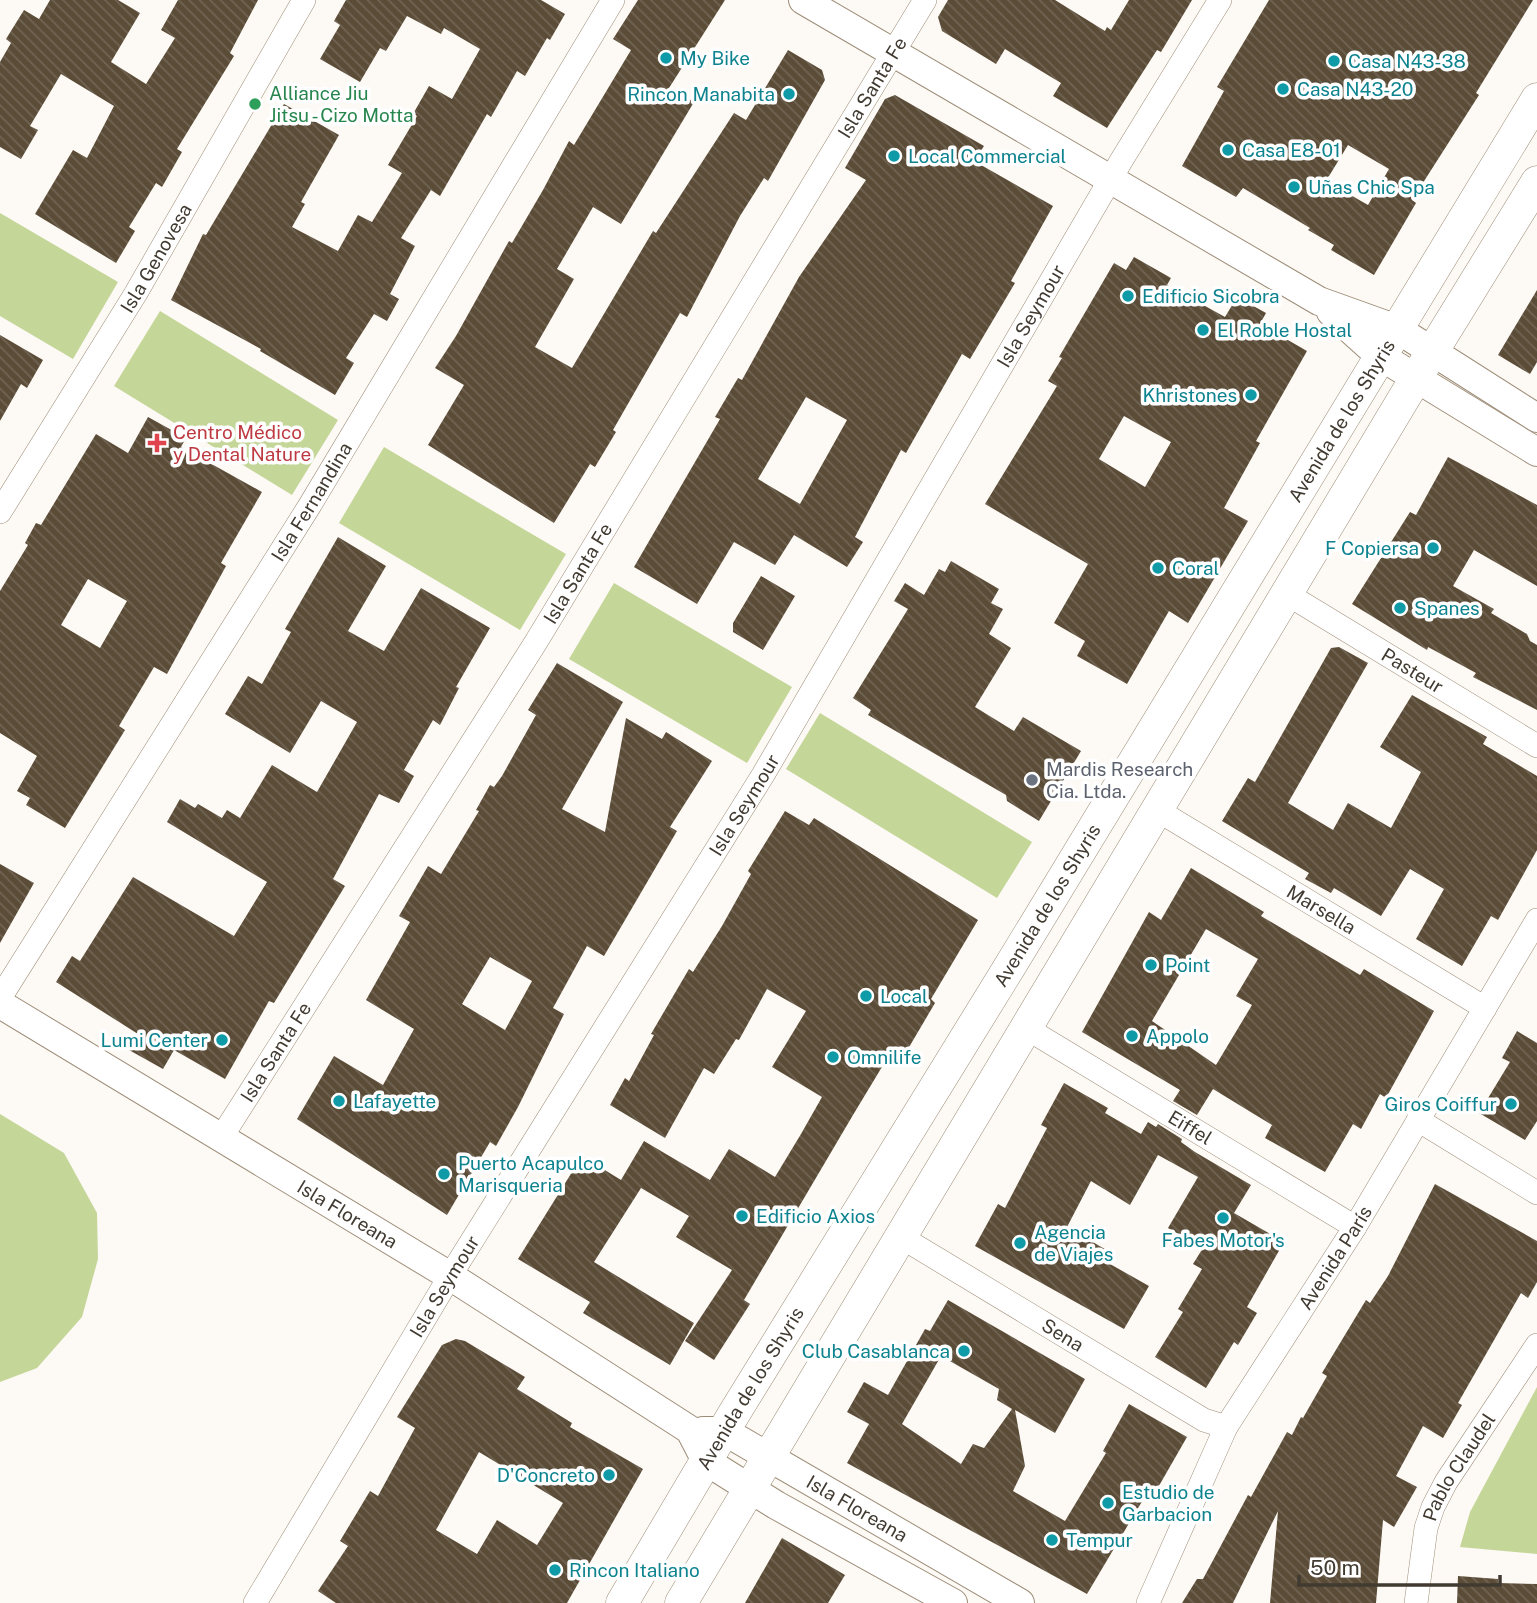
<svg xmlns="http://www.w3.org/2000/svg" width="1537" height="1603" font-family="'Public Sans',sans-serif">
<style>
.green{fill:#c5d699}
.building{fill:url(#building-back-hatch);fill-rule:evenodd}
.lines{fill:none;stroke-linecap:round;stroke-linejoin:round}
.minor-casing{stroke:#9d8d78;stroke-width:24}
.tertiary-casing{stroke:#9d8d78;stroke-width:30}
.secondary-casing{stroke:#9d8d78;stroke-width:33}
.minor{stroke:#fff;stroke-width:23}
.tertiary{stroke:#fff;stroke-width:28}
.secondary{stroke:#fff;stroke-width:32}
.culture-dot{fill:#0f9aa8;stroke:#fff;stroke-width:2.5}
.leisure-dot{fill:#2e9e5b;stroke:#fff;stroke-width:2.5}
.health-dot{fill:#e0444e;stroke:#fff;stroke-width:2.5}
.worship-dot{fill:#6b7280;stroke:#fff;stroke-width:2.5}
.labels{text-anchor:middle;stroke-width:7;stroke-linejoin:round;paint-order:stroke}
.culture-label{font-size:19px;fill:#0d838f;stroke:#fff;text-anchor:start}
.street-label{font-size:19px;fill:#413a31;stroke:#fff}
.leisure-label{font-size:19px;fill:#27864d;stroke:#fff;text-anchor:start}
.health-label{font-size:19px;fill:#be3a42;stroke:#fff;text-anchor:start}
.worship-label{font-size:19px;fill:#5b616d;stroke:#fff;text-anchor:start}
</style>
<defs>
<pattern id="building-back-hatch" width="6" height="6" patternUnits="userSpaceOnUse" patternTransform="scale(1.75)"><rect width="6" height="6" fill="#5b4c38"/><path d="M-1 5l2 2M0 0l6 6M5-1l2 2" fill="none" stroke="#706453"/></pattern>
</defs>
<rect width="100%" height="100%" fill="#fdf9f4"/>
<path class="green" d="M0 213 118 282 73 359 0 316Z
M160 311 338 420 292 495 114 386Z
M384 447 566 554 520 630 339 523Z
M614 583 792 687 747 763 569 659Z
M820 713 1032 842 997 898 786 769Z
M0 1114 64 1153 97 1213 98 1259 82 1317 37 1368 0 1382Z
M1537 1387V1554L1460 1547 1470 1512Z"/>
<path class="building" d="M50 0H118L140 13 111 62 146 84 175 38 161 30 178 0H258L230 53 234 56 177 149 182 152 162 187 156 183 129 227 135 231 116 263 35 214 73 150 87 158 114 106 61 74 30 126 38 130 21 159 0 147V62L11 43 6 39 24 10 39 19Z
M346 0H541L565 14 550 40 547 38 525 76 517 71 491 117 487 114 440 196 431 190 401 238 415 246 390 294 399 299 387 321 374 314 346 358 354 363 335 395 260 351 261 349 171 300 203 234 206 235 284 104 339 135 301 202 305 204 292 227 338 251 358 215 372 222 402 173 388 165 417 116 413 114 429 86 452 99 480 49 444 28 441 34 407 16 386 51 380 48 360 82 320 59 340 25 334 21Z
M638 0H725L669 88 694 102 621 224 593 207 557 269 574 279 535 347 572 368 653 231 656 233 734 113 746 120 788 50 822 70 825 80 768 181 764 178 740 216 687 317 680 313 613 430 616 432 595 467 590 464 554 523 428 445 464 385 435 368 456 336 509 241 512 243 543 190 569 141 574 145 631 50 613 39Z
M948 0H1055L1105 31 1107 27 1111 30 1129 0H1192L1161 52 1157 50 1107 128 1053 96 1061 83 1005 49 996 64 942 31 938 17Z
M1269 0H1533L1476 93 1479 95 1412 200 1416 203 1374 275 1331 250 1334 245 1308 230 1310 228 1243 188 1236 197 1182 166 1224 91 1217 87ZM1348 145 1389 169 1368 205 1326 181Z
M895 95 984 146 974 161 1053 206 1011 281 1015 283 970 359 962 354 906 453 901 450 855 537 863 542 847 567 794 535 775 565 734 542 697 604 634 567 720 419 715 417 738 378 742 380 799 277 866 180 845 168 885 99ZM806 397 847 420 800 504 758 479Z
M1134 257 1171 278 1167 285 1225 317 1237 297 1266 313 1260 324 1307 351 1256 441 1260 443 1224 508 1248 521 1188 623 1169 611 1127 684 1077 656 1085 641 1054 623 1088 564 985 504 1057 386 1048 381 1062 358 1059 357 1114 263 1126 270ZM1124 416 1171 442 1145 487 1099 459Z
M1537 290V362L1530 374 1498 355Z
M0 335 43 360 27 388 21 384 0 421Z
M148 417 186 438 181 447 262 492 221 563 226 566 167 674 154 667 119 726 125 730 65 828 26 805 30 798 17 791 37 756 0 733V591L28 545 25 543 36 523 41 525 96 434 128 453ZM88 579 127 601 100 648 61 625Z
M1448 457 1537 505V586L1474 550 1453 586 1494 609 1491 613 1527 634 1530 641 1537 645V710L1473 677 1476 673 1428 647 1427 650 1352 604 1410 512 1416 515Z
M338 537 386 566 348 631 384 651 421 588 490 628 456 687 459 688 440 725 433 720 404 770 414 776 399 803 379 794 333 879 345 886 274 1003 269 1001 225 1079 174 1050 163 1069 129 1050 138 1034 56 982 72 956 80 961 133 877 234 936 267 882 167 822 180 799 195 808 198 804 222 818 227 810 240 818 272 765 317 792 357 722 321 701 290 753 225 714 248 676 262 684 291 632 285 629Z
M951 561 999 589 991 603 1003 609 989 634 1011 648 975 707 1014 731 1023 717 1081 751 1039 821 1007 801 1006 795 868 715 871 710 853 698 908 609 894 601 905 583 924 595 939 569 945 572Z
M761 576 795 596 763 650 733 632V623Z
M1339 647 1368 663 1288 803 1333 830 1348 803 1391 828 1421 772 1380 747 1412 695 1487 737 1483 744 1537 776V850L1498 920 1491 916 1462 966 1416 939 1444 889 1410 869 1381 916 1334 888 1331 893 1305 879 1309 873 1222 821 1248 778 1255 782 1331 648Z
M557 663 623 702 562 809 605 832 626 718 662 739 666 732 712 761 670 827 677 831 604 956 587 946 553 1008 564 1014 518 1107 496 1146 490 1142 447 1215 297 1119 334 1056 383 1085 414 1029 366 1000 410 922 399 916 428 866 441 874 479 811 476 810 490 785 494 787 502 776 536 715 528 710ZM490 957 532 981 505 1030 462 1004Z
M785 811 809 825 814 818 978 920 931 999 935 1003 905 1054 894 1047 853 1115 744 1300 750 1304 714 1360 685 1341 732 1270 676 1237 689 1216 641 1188 594 1262 694 1323 670 1365 583 1313 590 1302 518 1259 582 1156 621 1180 644 1141 710 1180 729 1149 775 1177 801 1134 822 1097 772 1067 806 1011 767 989 739 1040 736 1039 714 1074 704 1068 665 1138 610 1105 625 1078 629 1081 654 1035 651 1034 689 969 693 972 722 926 751 874 748 871Z
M0 864 34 883 0 943Z
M1191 868 1264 912 1261 916 1313 947 1360 975 1364 969 1434 1011 1386 1098 1380 1094 1361 1129 1353 1124 1325 1172 1265 1138 1272 1125 1213 1089 1197 1115 1173 1101 1180 1090 1082 1032 1149 912 1161 920ZM1206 929 1258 959 1236 996 1252 1005 1216 1065 1152 1021Z
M1517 1031 1537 1043V1121L1525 1140 1479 1113 1510 1062 1502 1058Z
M1064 1083 1108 1108 1105 1113 1141 1134 1148 1122 1156 1127 1158 1124 1182 1139 1181 1142 1195 1152 1251 1185 1234 1213 1284 1242 1247 1307 1257 1313 1238 1345 1234 1342 1206 1388 1155 1357 1183 1312 1178 1309 1202 1269 1193 1264 1203 1248 1168 1228 1198 1177 1158 1155 1130 1205 1091 1181 1067 1227 1115 1255 1110 1264 1149 1286 1124 1329 975 1246 998 1204 1005 1208 1047 1128 1041 1125Z
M1435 1184 1537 1241V1282L1528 1298 1521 1293 1458 1403 1462 1405 1443 1438 1423 1426 1396 1476 1417 1487 1394 1527 1383 1520 1376 1603H1270L1278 1511 1233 1603H1182L1197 1579H1203L1248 1495 1251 1497 1287 1432 1292 1435 1301 1417 1303 1418 1327 1376 1322 1373 1366 1300 1370 1303 1388 1276Z
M948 1300 1085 1379 1055 1433 1015 1410 1025 1466 1013 1491 1065 1521 1106 1453 1103 1451 1129 1404 1187 1437 1156 1491 1150 1488 1087 1594 847 1463 869 1424 847 1412 864 1382 888 1395 925 1329 930 1331ZM941 1356 999 1389 997 1400 1012 1409 984 1448 973 1444 961 1464 902 1424Z
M456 1339 465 1341 525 1377 517 1389 572 1423 570 1427 643 1469 567 1603H336L318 1591 348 1546 340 1541 370 1491 378 1496 415 1428 397 1417 442 1345ZM479 1452 563 1503 537 1545 497 1520 477 1554 436 1530Z
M782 1538 845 1575 828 1603H745Z
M1458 1576 1498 1579V1583L1537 1584V1603H1457Z"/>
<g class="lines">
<defs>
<g id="minor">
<path id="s1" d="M0 512 136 293 304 0"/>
<path id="s2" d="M1287 594 1537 746"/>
<path id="s3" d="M1157 810 1485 1008"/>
<path id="s4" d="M0 998 310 505 613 0"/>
<path id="s5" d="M1026 1028 1355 1227"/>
<path d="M1418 1120 1537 1193"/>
<path id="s6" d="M221 1138 536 642 925 0"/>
<path id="s7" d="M901 1237 1204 1420 1226 1427"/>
<path id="s8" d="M255 1603 450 1276 763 775 1121 161 1220 0"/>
<path id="s9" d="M1148 1603 1226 1427 1355 1227 1537 920"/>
<path id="s10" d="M1416 1603 1426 1528 1433 1507 1446 1482 1537 1345"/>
</g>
<g id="tertiary">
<path d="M803 0 1319 301 1397 329 1537 418"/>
<path d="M1331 312 1380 356 1537 452"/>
<path id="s11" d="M0 1004 450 1276 690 1430 706 1461 776 1505 953 1603"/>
<path id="s12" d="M703 1431H724L1020 1603"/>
</g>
<g id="secondary">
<path id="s13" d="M622 1603 735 1412 1007 971 1537 99"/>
<path d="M681 1603 1416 378 1537 182"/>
</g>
</defs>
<use href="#minor" class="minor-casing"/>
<use href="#tertiary" class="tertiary-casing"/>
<use href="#secondary" class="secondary-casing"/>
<use href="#minor" class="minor"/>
<use href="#tertiary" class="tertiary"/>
<use href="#secondary" class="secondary"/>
</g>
<g class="culture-dot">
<circle cx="666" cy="58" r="7"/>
<circle cx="1334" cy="61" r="7"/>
<circle cx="1283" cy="89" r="7"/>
<circle cx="789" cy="94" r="7"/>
<circle cx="1228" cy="150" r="7"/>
<circle cx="894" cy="156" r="7"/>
<circle cx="1294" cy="187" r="7"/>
<circle cx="1128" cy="296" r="7"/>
<circle cx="1203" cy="330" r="7"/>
<circle cx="1251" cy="395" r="7"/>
<circle cx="1433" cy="548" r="7"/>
<circle cx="1158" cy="568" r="7"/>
<circle cx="1400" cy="608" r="7"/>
<circle cx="1151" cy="965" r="7"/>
<circle cx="866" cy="996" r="7"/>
<circle cx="1132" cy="1036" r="7"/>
<circle cx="222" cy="1040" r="7"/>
<circle cx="833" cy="1057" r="7"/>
<circle cx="339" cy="1101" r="7"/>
<circle cx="1511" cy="1104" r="7"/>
<circle cx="444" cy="1174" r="7"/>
<circle cx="742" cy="1216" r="7"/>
<circle cx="1223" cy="1218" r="7"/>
<circle cx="1020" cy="1243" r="7"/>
<circle cx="964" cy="1351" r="7"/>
<circle cx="609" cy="1475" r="7"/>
<circle cx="1108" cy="1503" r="7"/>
<circle cx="1052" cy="1540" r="7"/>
<circle cx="555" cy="1570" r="7"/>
</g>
<circle class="leisure-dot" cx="255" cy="104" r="7"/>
<path class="health-dot" d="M153.5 432.5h7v7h7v7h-7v7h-7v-7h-7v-7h7z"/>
<circle class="worship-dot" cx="1032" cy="780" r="7"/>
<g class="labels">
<g class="culture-label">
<text x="680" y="65">My Bike</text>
<text x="1348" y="68">Casa N43-38</text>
<text x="1297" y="96">Casa N43-20</text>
<text x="775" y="101" text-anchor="end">Rincon Manabita</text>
<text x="1242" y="157">Casa E8-01</text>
<text x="908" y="163">Local Commercial</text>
<text x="1308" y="194">Uñas Chic Spa</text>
<text x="1142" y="303">Edificio Sicobra</text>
<text x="1217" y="337">El Roble Hostal</text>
<text x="1237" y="402" text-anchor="end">Khristones</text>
<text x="1419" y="555" text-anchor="end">F Copiersa</text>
<text x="1172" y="575">Coral</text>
<text x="1414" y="615">Spanes</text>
<text x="1165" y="972">Point</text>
<text x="880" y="1003">Local</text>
<text x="1146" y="1043">Appolo</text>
<text x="208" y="1047" text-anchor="end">Lumi Center</text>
<text x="847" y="1064">Omnilife</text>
<text x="353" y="1108">Lafayette</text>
<text x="1497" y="1111" text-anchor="end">Giros Coiffur</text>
<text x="458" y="1170">Puerto Acapulco<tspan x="458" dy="22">Marisqueria</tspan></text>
<text x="756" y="1223">Edificio Axios</text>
<text x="1034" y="1239">Agencia<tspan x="1034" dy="22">de Viajes</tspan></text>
<text x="1223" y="1247" text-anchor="middle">Fabes Motor's</text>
<text x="950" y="1358" text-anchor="end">Club Casablanca</text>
<text x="595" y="1482" text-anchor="end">D'Concreto</text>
<text x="1122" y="1499">Estudio de<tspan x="1122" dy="22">Garbacion</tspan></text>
<text x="1066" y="1547">Tempur</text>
<text x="569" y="1577">Rincon Italiano</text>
</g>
<g class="street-label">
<text dy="7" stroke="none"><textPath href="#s6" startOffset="1236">Isla Santa Fe</textPath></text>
<text dy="7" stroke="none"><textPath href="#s1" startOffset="298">Isla Genovesa</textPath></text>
<text dy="7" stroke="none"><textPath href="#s8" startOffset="1503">Isla Seymour</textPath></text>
<text dy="7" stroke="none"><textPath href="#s13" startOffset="1384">Avenida de los Shyris</textPath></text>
<text dy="7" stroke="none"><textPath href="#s4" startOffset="586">Isla Fernandina</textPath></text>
<text dy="7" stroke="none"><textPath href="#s6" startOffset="668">Isla Santa Fe</textPath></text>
<text dy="7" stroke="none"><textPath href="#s2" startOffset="147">Pasteur</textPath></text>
<text dy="7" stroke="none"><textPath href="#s8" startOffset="936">Isla Seymour</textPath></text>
<text dy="7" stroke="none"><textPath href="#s13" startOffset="817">Avenida de los Shyris</textPath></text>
<text dy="7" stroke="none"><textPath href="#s3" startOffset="192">Marsella</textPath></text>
<text dy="7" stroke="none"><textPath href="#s6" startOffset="102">Isla Santa Fe</textPath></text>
<text dy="7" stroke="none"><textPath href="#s5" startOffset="192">Eiffel</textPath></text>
<text dy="7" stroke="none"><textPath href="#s11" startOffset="406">Isla Floreana</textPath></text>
<text dy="7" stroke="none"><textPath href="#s9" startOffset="394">Avenida París</textPath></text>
<text dy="7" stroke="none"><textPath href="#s8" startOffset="369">Isla Seymour</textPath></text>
<text dy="7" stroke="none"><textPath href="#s7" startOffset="189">Sena</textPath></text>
<text dy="7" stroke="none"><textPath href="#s13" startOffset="250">Avenida de los Shyris</textPath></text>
<text dy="7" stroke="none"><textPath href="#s10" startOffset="145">Pablo Claudel</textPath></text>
<text dy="7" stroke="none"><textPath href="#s12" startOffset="175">Isla Floreana</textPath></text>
</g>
<g class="leisure-label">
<text x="269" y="100">Alliance Jiu<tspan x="269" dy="22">Jitsu - Cizo Motta</tspan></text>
</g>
<g class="health-label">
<text x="173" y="439">Centro Médico<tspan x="173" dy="22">y Dental Nature</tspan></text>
</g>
<g class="worship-label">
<text x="1046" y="776">Mardis Research<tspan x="1046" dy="22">Cia. Ltda.</tspan></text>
</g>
</g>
<path d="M1299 1575v10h201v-10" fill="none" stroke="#413a31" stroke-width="3.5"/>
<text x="1310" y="1575" font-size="21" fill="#413a31" stroke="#ffffff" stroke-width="5" paint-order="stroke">50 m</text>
</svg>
